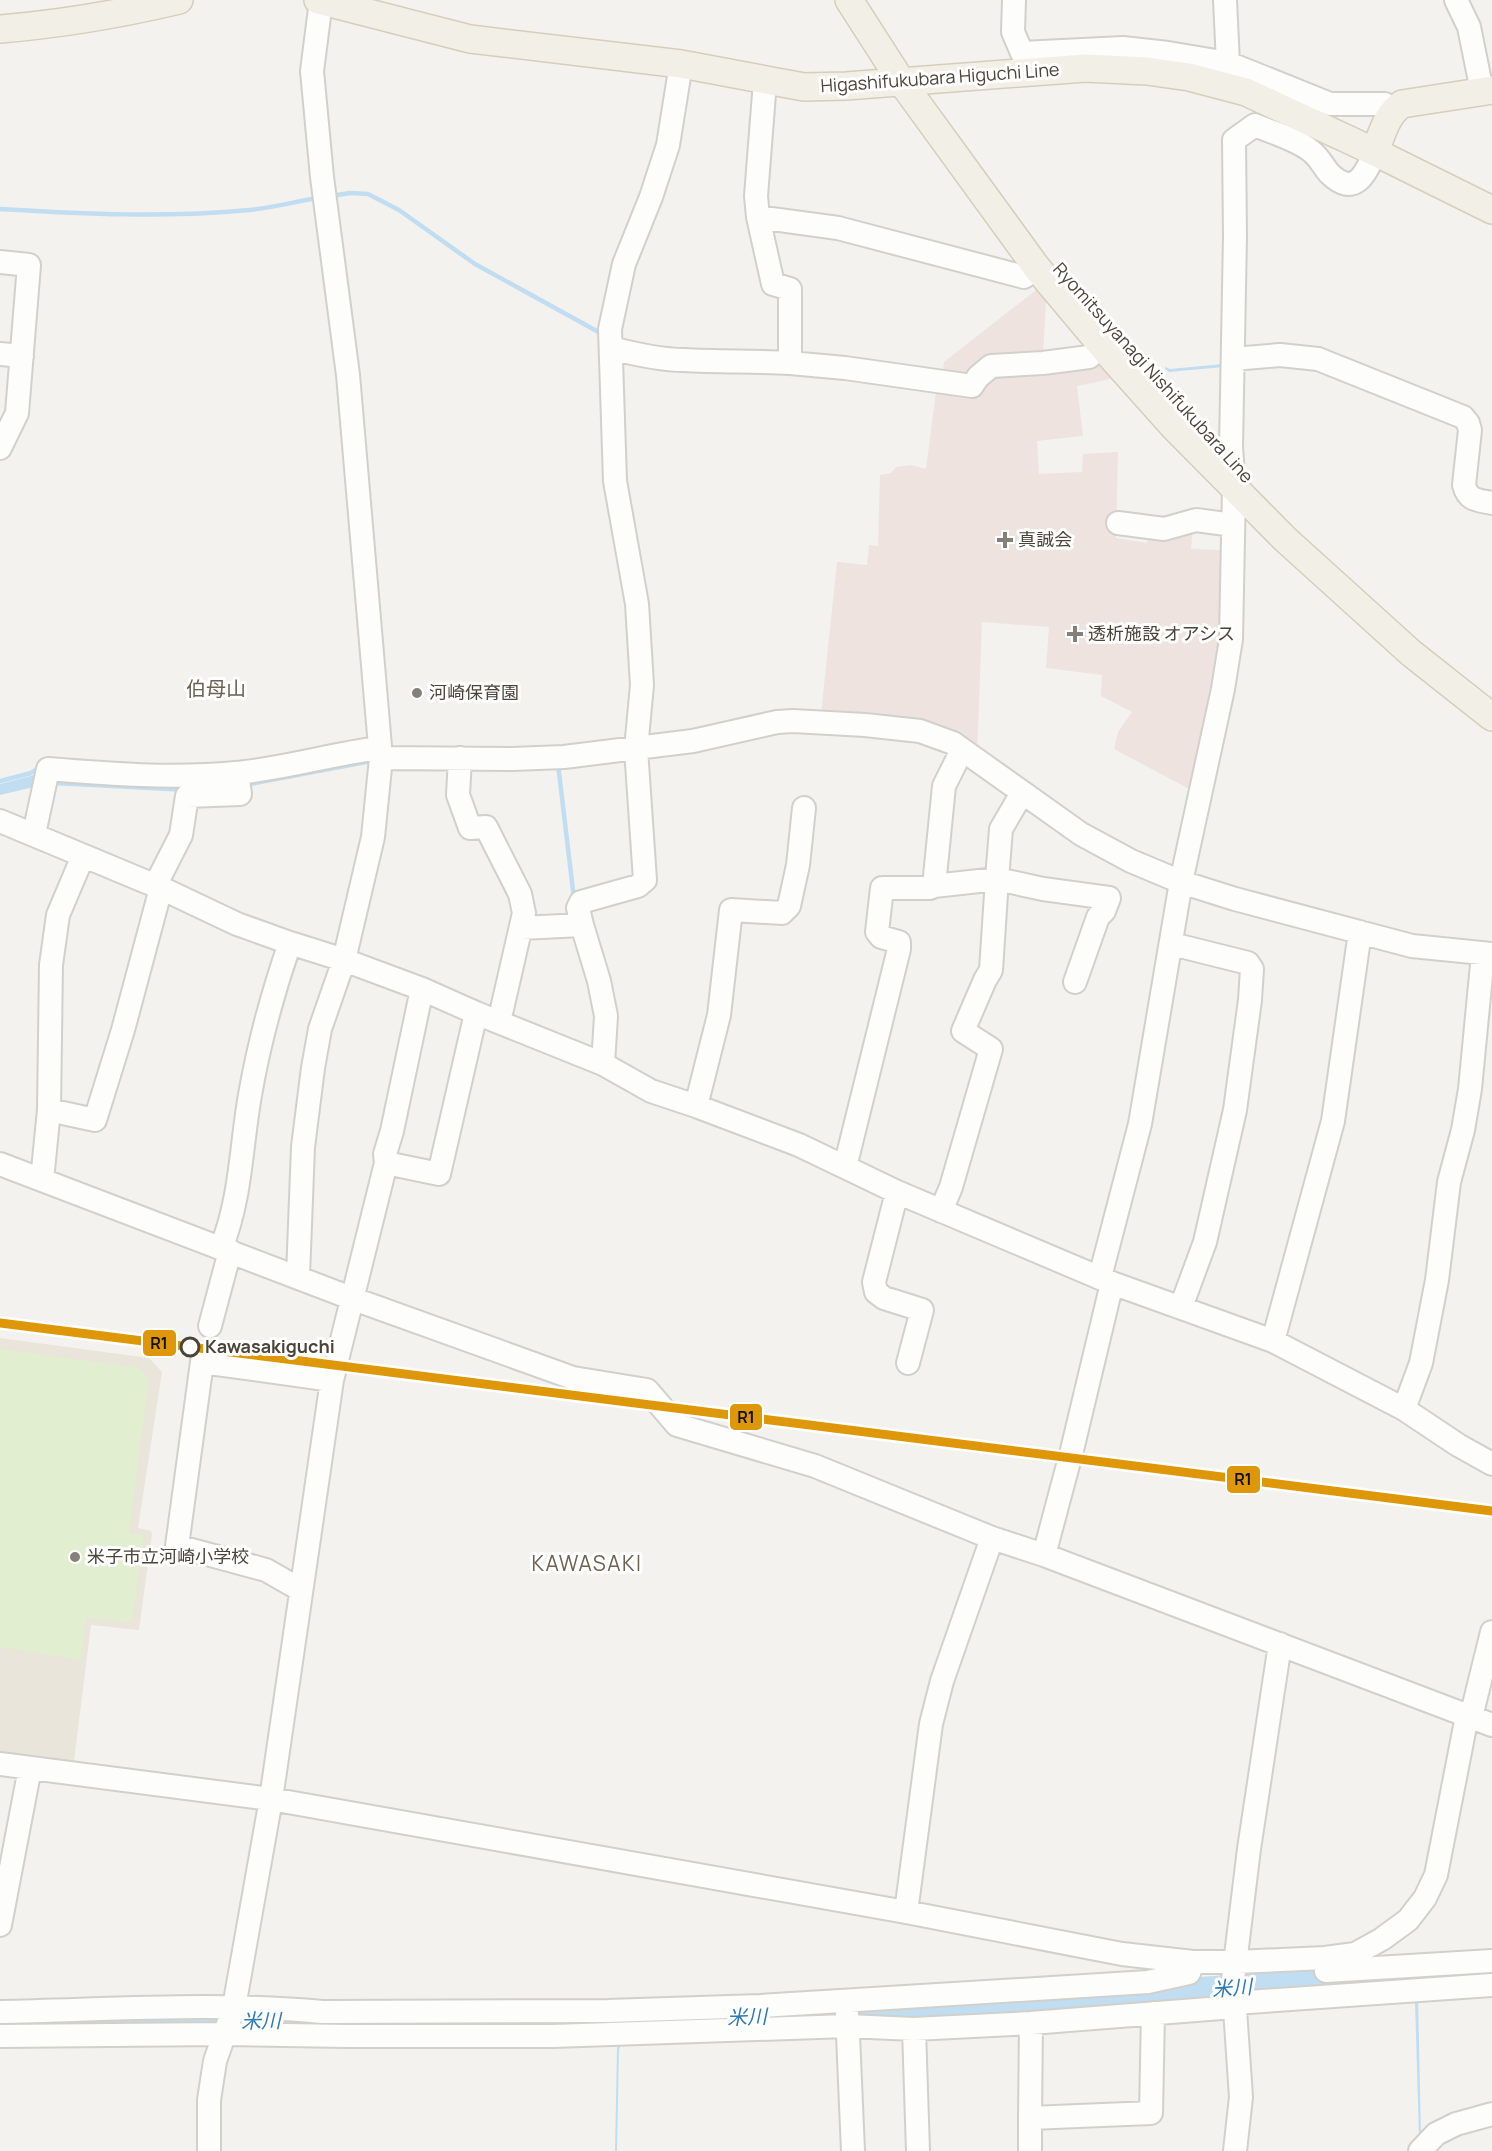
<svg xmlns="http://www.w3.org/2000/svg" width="1492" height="2151" font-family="Manrope,'Noto Sans JP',sans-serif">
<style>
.education{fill:#eae5da}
.medical{fill:#eee3df}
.green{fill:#e1eecf}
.water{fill:#c0ddf1}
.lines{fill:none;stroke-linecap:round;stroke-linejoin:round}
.stream{stroke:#c0ddf1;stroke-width:4.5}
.river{stroke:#c0ddf1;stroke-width:27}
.minor-casing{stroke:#d2d0cb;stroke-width:26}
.major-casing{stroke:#d6cebb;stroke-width:30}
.minor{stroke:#fdfdfc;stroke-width:22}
.major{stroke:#f2efe6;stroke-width:27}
.rail-1-casing{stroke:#fff;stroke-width:14}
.rail-1{stroke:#dd9709;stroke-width:9}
.poi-dot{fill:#868178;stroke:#fff;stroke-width:2}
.stop-dot{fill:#fff;stroke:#4b4439;stroke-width:3}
.labels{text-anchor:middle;stroke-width:6;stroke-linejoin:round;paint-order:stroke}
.street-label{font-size:18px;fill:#4b4439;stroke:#fff}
.poi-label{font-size:18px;fill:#4b4439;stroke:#fff;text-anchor:start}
.stop-label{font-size:18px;font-weight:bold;fill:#4b4439;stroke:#fff;text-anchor:start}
.neighbourhood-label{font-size:20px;fill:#6e6250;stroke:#fff}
.water-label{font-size:20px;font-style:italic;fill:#2e7ab2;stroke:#fff}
.quarter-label{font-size:21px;letter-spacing:1.5px;fill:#6e6250;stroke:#fff}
.line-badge{stroke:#fff;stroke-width:2}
.pale-badge-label{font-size:16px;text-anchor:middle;font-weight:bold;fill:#111}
</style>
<rect width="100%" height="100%" fill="#f4f2ee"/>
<path class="education" d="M0 1338 149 1358 162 1372 138 1528 151 1531 152 1534 139 1630 91 1625 74 1761 0 1754Z"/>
<path class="medical" d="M1036 290 1046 302 1042 372 1099 365 1111 379 1077 386 1083 436 1037 441 1039 474 1082 472 1083 454 1118 452 1116 538 1147 543 1148 533 1193 528 1191 549 1226 550 1224 641 1195 792 1114 749 1118 732 1132 712 1101 696 1102 675 1046 668 1049 627 982 622 977 756 821 714 837 562 867 565 869 545 878 546 880 475 891 473 896 467 911 465 926 469 937 384 941 385 944 362Z"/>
<path class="green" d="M0 1349 139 1368 149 1379 129 1533 144 1535 132 1622 86 1618 81 1660 0 1647Z"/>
<path class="water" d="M1223 364 1224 367 1169 372 1165 369V367L1170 369Z
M825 725 373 763 236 789 183 792 50 785 38 786 0 795V784L38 774 147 779 359 754 393 759Z
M1418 1994 1421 2137H1419L1415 2001Z
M620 2038H622L619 2050 617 2151H615L617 2049Z"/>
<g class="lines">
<path class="stream" d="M331 196 350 193 368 194 399 210 475 264 604 335
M0 209C83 214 165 218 249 210 271 208 294 202 317 198
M558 764 574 899
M0 781 31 773 41 766"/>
<path class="river" d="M793 2014C982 2009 1170 1993 1359 1978
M514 2022 587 2023 637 2020
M0 2024 118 2021H341"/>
<defs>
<path id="minor" d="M1014 0 1013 32 1022 53 1123 48 1168 53 1228 63 1330 104H1385L1393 110
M1225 0 1228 63
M1456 0 1469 27 1482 91
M758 217 838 228 1024 277 1037 268
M0 262 29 265 17 413 0 448
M611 348C634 354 660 360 684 360 720 362 755 361 790 363V289L773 284 758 217 756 196 765 81
M0 354 22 356
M1233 359 1280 355 1318 359 1463 417 1468 423 1470 430 1464 485C1468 501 1478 500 1492 503
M790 363 845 368 972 386 978 377 991 366 1043 363 1089 357 1102 346
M1118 523 1164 529 1196 520 1233 525
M381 758 512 759 564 757 693 741 777 722 793 721 865 725 920 731 953 743 1081 834 1131 861 1181 882 1235 899 1412 946 1492 954
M460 758 458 795 470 828 486 827 520 894 524 913 499 1022
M1022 793 1001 829 997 879 1043 889 1109 898 1104 911 1098 917 1075 982
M0 821 161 888 237 924 290 943 344 960 422 989 476 1013 603 1064 651 1091 696 1106 799 1145 897 1192 1112 1283 1273 1341 1404 1409 1458 1445 1492 1464
M34 834 48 769C110 774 173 779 235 773 284 769 331 754 380 748
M155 886 181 835 187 796 240 794 237 773
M934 886 944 786 962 750
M582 925 578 908 581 902 638 886 645 880 636 749 642 685 637 604 615 481 610 329 624 264 651 197 668 145 681 64
M521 928 582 925 599 981 606 1016 603 1064
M1172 944 1248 963 1252 969 1250 1000 1235 1110 1205 1242 1181 1307
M422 989 392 1131 385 1154 386 1163 439 1174 476 1013
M696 1106 719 1015 731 910 782 913 789 906 798 865 804 808
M49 1110 95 1120 123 1030 161 888
M0 1164 351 1298 573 1378 647 1390 677 1425 815 1466 992 1538 1044 1555 1492 1725
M845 1167 899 949V942L881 937 877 932 882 888H930L934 886 997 879 991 970 985 980 963 1031 991 1049 951 1187 941 1211
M42 1180 49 1110 51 965 58 915 83 856
M897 1192 874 1282 876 1292 884 1298 922 1310 908 1363
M221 1248C241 1199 241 1146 250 1095 259 1043 273 992 290 943
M298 1276 303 1147 313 1068 320 1029 344 960 373 837 381 758 348 375 322 177 312 71 321 1
M1100 1277 1140 1124 1181 882 1223 689 1231 639 1234 488 1231 447 1235 236 1234 140 1255 125C1273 133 1296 139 1311 151 1319 157 1323 166 1329 173 1355 199 1366 173 1375 152
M210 1326 230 1251
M1273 1341 1333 1121 1360 932
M1404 1409 1421 1363 1437 1280 1449 1182 1463 1130 1470 1089 1483 954
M1044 1555 1072 1450 1112 1283
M301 1590 266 1570 177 1546 202 1362 332 1380
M1471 1717 1492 1632
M0 1764 271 1799 906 1912 1122 1954 1193 1962H1236L1325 1958 1355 1954 1382 1939 1408 1920 1425 1898 1436 1875 1467 1716
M906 1912 931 1724 942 1681 992 1538
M0 1925 30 1768
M1326 1971 1492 1961
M1234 2003 1492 1985
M0 2012C107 2010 216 2002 322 2012L608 2011 760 2006 1148 1982 1189 1973 1193 1962
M847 2012 853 2151
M1031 2023 1030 2118 1151 2113 1153 2013
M914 2029 918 2151
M0 2036 223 2034 346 2036H553L847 2026 914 2029 1031 2023 1234 2007
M1030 2118V2151
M209 2151V2100L215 2061 234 2007 271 1799 332 1380 386 1163
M1235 2151 1241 2097 1233 1980 1249 1849 1280 1644
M1420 2151 1436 2134 1456 2124 1492 2114"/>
<path id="major" d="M318 0 470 39 681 64 804 87 846 86 1085 68 1147 71 1189 77 1246 92 1375 152 1492 210
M849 0 901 81 1037 268 1115 361 1174 427 1285 539 1411 653 1492 717
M0 29C61 24 120 14 179 0
M1375 152C1382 134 1386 115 1402 104L1492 90"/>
</defs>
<use href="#minor" class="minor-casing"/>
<use href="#major" class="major-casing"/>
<use href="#minor" class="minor"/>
<use href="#major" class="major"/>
<defs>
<path id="rail-1" d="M0 1323 1492 1511"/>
</defs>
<use href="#rail-1" class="rail-1-casing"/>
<use href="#rail-1" class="rail-1"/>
</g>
<g class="poi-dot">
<path d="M1002 531h6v6h6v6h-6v6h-6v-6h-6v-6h6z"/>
<path d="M1072 625h6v6h6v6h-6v6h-6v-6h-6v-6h6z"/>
<circle cx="417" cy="693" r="6"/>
<circle cx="75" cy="1557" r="6"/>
</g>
<circle class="stop-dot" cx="190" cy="1347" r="9"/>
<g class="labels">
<g class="street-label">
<text transform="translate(940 78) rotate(-4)" y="6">Higashifukubara Higuchi Line</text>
<text transform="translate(1153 373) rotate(48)" y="6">Ryomitsuyanagi Nishifukubara Line</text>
</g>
<g class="poi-label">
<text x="1018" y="546">真誠会</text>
<text x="1088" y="640">透析施設 オアシス</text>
<text x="429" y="699">河崎保育園</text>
<text x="87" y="1563">米子市立河崎小学校</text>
</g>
<g class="stop-label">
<text x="205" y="1353">Kawasakiguchi</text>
</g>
<g class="neighbourhood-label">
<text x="216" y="696">伯母山</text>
</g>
<g class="water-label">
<text transform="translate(1232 1988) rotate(-4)" y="7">米川</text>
<text transform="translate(747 2017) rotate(-2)" y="7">米川</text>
<text transform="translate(261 2021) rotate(-1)" y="7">米川</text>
</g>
<g class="quarter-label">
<text x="587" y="1571">KAWASAKI</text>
</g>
</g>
<g class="line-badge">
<rect x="142" y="1329" width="35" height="28" rx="6" fill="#dd9709"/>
<rect x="729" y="1403" width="34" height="28" rx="6" fill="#dd9709"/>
<rect x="1226" y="1465" width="35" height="29" rx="6" fill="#dd9709"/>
</g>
<g class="pale-badge-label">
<text x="159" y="1349">R1</text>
<text x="746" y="1423">R1</text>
<text x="1243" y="1485">R1</text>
</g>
</svg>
